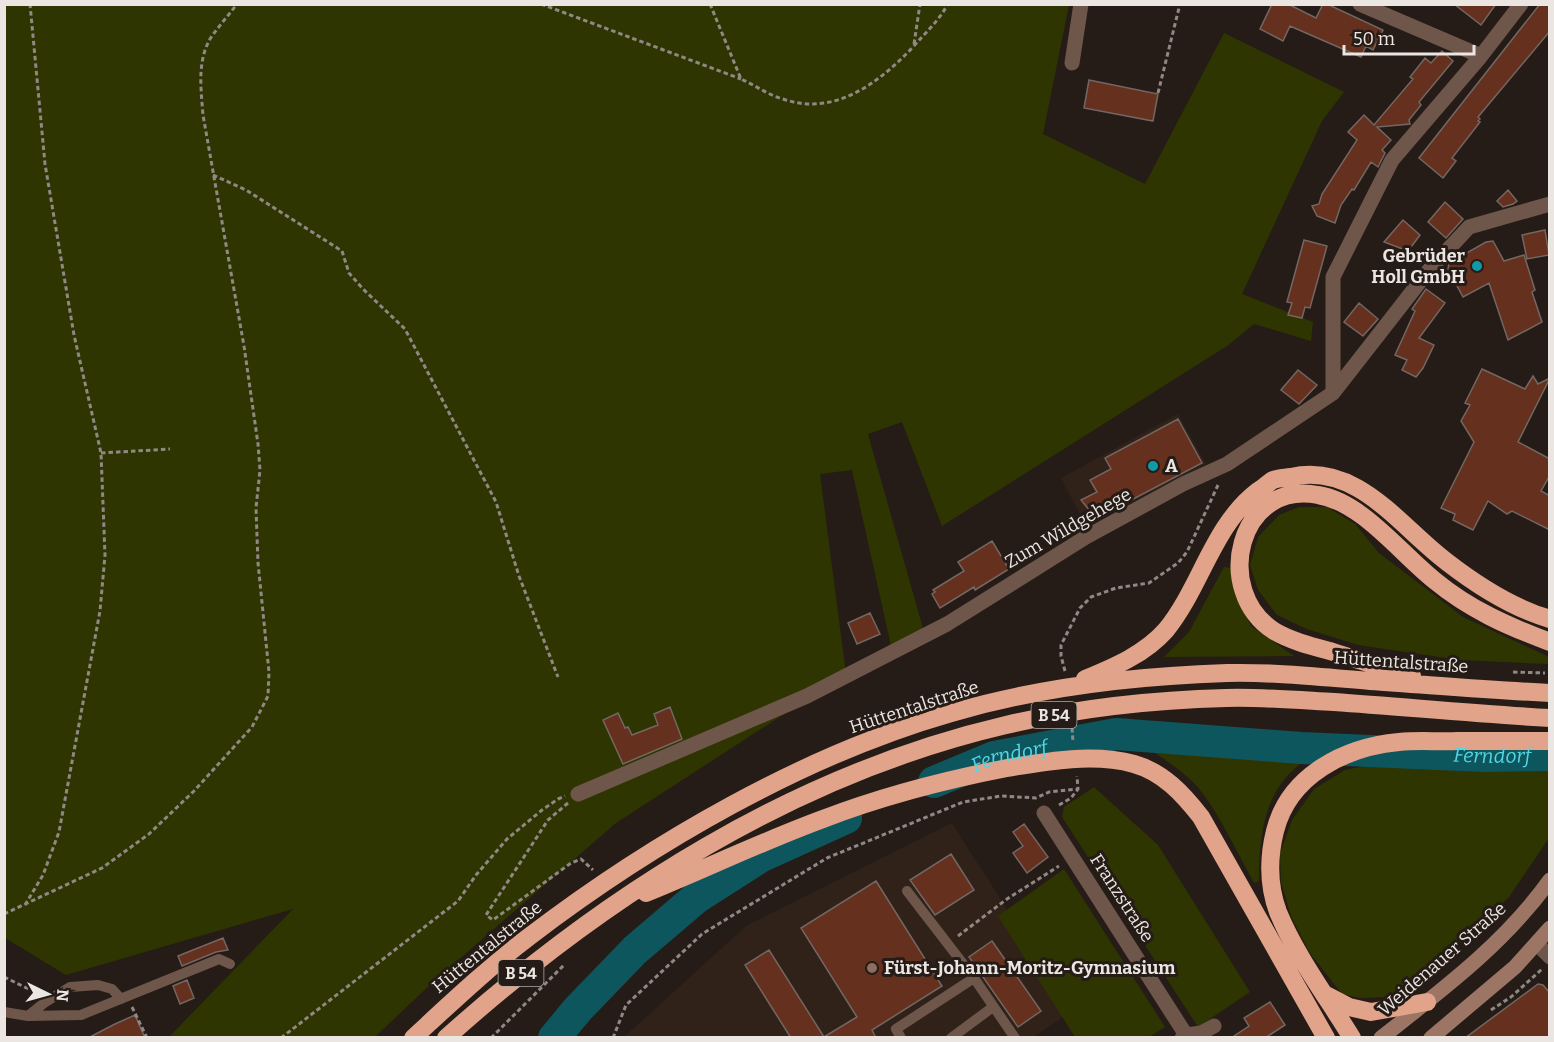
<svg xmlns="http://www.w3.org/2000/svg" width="1554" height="1042" font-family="Bitter,serif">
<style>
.built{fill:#312219}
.green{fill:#2e3500}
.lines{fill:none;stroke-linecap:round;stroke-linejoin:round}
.river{stroke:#0e565d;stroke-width:32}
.building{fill:#65301e;stroke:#736763;stroke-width:1.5}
.path{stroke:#908884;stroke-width:3;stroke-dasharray:4.5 3;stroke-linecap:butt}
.lane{stroke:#6f564b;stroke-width:10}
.street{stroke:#6f564b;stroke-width:15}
.secondary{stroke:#9d7564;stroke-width:15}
.highway{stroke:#e1a389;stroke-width:18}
.culture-dot{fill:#0f9aa8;stroke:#251c17;stroke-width:2}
.education-dot{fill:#8d6e63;stroke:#251c17;stroke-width:2}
.labels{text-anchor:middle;stroke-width:6;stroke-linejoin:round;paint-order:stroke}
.shield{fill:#251c17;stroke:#b0a9a5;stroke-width:1.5}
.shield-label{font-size:16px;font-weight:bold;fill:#ece6e2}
.poi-label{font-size:18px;font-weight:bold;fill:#ece6e2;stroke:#251c17;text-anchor:start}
.street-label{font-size:18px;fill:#ece6e2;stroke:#251c17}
.water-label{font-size:20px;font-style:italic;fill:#56d6e4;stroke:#251c17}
</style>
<rect width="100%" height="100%" fill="#251c17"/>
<path class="built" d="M1178 414 1206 464 1086 526 1061 478Z
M952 823 1072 1011 1033 1037 623 1038 746 926Z"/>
<path class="green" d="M5 5H1069L1043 134 1145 184 1224 33 1344 92 1322 121 1242 294 1313 322 1311 341 1254 324 1227 346 942 526 902 422 868 434 926 639 893 655 852 470 820 474 846 674 616 823 434 981 375 1037H169L293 909 66 975 5 938Z
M1299 507H1327L1355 524 1379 553 1463 617 1549 657V664L1459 660 1358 645 1307 629 1277 615 1258 590 1250 565 1258 537 1279 515Z
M1224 567 1231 568 1235 595 1251 626 1294 656 1164 657 1189 632Z
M1134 740 1310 756C1303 762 1295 768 1288 775 1262 803 1259 845 1259 881L1254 883C1238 854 1214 802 1191 780 1173 764 1154 752 1134 740Z
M1409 757 1549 759V838L1509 897 1449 954 1415 982 1387 997 1360 998 1342 994 1309 952 1291 916 1281 882 1280 853 1292 820 1314 789 1345 770Z
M1094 787 1158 845 1250 992 1198 1027 1062 817 1064 807Z
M1064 869 1165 1027 1149 1037H1075L998 916Z"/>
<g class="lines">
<g class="river">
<path id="s1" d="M934 782 994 757 1116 734 1301 748 1485 756 1550 755"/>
<path d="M554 1038 578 1009 635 950 696 898 760 857 846 818"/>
</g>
</g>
<path class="building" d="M1272 4H1288L1316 18 1323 4H1327L1383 30 1373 50 1366 46 1361 57 1290 26 1283 41 1260 29Z
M1454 4H1496L1481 25Z
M1540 4H1550V31L1478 117 1480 119 1478 121 1480 122 1452 158 1456 161 1443 178 1419 158Z
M1442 51 1453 61 1419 102 1421 105 1409 120 1410 124 1377 127 1391 140 1382 150 1385 153 1378 167 1371 162 1354 190 1352 189 1341 205 1335 223 1317 216 1312 206 1319 204 1322 194 1357 140 1348 132 1364 115 1374 125 1413 79 1410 77 1425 58 1431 63Z
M1089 80 1158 94 1153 121 1084 108Z
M1508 190 1517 201 1513 204 1503 207 1497 201Z
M1445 202 1463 219 1446 238 1428 222Z
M1403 220 1420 235 1408 251 1384 242Z
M1545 230 1549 255 1527 259 1522 235Z
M1304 240 1327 246 1310 308 1305 307 1302 318 1288 315 1292 303 1287 302Z
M1493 241 1504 261 1524 255 1535 290 1532 292 1542 322 1508 340 1489 283 1463 297 1448 269 1449 263 1486 242Z
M1426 289 1445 303 1419 338 1434 345 1423 368 1416 377 1402 370 1407 360 1395 355 1415 311 1412 309Z
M1359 303 1378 319 1363 336 1344 322Z
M1482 369 1525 389 1533 376 1538 384 1550 378 1518 442 1550 459V475L1541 491 1550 496V530L1512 511 1507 514 1488 501 1473 530 1453 520 1455 514 1441 508 1474 442 1461 421 1470 405 1465 403Z
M1298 370 1317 385 1299 404 1281 390Z
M1178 419 1202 463 1114 509 1112 507 1094 516 1081 500 1097 492 1090 480 1111 469 1105 458Z
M992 541 1009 569 975 590 974 587 940 608 932 594 935 592 933 590 964 571 958 562Z
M870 613 880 634 857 644 848 623Z
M670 707 682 739 623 764 603 720 618 713 625 728 628 727 632 735 658 725 654 714Z
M1024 824 1048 857 1027 873 1013 853 1023 846 1013 832Z
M951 854 974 890 935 915 910 880Z
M876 881 942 986 872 1030 876 1038H791L745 965 769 950 824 1037 857 1017 801 928Z
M223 938 228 950 216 952 182 966 178 956Z
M992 941 1041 1011 1018 1027 969 957Z
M187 980 194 998 180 1004 173 986Z
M1538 984 1543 985 1550 993V1038H1465Z
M1270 1002 1285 1025 1265 1038H1231L1249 1026 1244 1018Z
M135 1015 145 1038H88L115 1024Z"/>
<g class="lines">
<path class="path" d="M541 4 741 79
M710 4 741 79C755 85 768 95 783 99 834 117 879 83 913 47 927 31 937 23 948 4
M914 44 920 4
M1158 93 1180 4
M213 175 246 190 342 251 349 273 363 289 405 329 496 502 519 576 558 677
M101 453 170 449
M1065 671 1061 656V645L1080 608 1091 597 1116 588 1149 583 1178 563 1187 552 1218 485
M1513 672 1545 673
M1072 728 1073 742
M568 803 548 820 486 915 493 920 571 863 581 859 593 870
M1059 805 1071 798 1078 789
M25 905 43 875 59 832 100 611 105 555 101 453 74 335 45 164 30 4
M4 914 102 868 149 834 194 791 252 727 268 696 269 672 258 563 256 508 260 470 258 444 244 346 203 115C201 89 197 62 210 39 218 27 228 16 237 4
M958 936 1007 899 1059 866
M4 977 35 992
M132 1007 147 1038
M1491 1010 1511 997 1542 969
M281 1038 458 901 476 875 507 839 542 810 558 799 565 796
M491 1038 564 965
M613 1038 626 1005 702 934 827 858 963 802 1001 796 1036 798 1049 792 1078 789 1077 776"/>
<path class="lane" d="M907 891 974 978 1015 1038
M4 1012 28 1016 81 1015 219 959 230 964
M28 1016 44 1003 70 987 98 985 112 989 121 999
M901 1038 896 1029 974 978
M951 1038 993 1007"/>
<path class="street" d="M1360 4 1481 56
M1072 63 1081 4
M1333 393V277L1392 160 1481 56 1521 4
M578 794 807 696 947 624 1086 537 1183 484 1227 464 1333 393 1429 270 1469 227 1550 204
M1044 813 1186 1035
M1537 944 1550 957
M1182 1038 1186 1035 1201 1033 1214 1026"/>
<path class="secondary" d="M1381 1038C1442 990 1504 944 1550 880
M1431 1038 1515 967 1550 928"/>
<path class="highway" d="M1412 676C1385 668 1357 660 1330 651 1311 646 1291 641 1274 631 1212 591 1238 480 1318 495 1362 502 1400 553 1434 580 1469 609 1507 626 1550 642
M1085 679C1114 667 1145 654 1166 630 1201 587 1213 525 1258 491 1263 488 1268 483 1273 480 1278 478 1285 478 1291 477 1358 462 1400 527 1447 562 1478 586 1512 608 1550 619
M646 893C705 869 763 841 823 819 883 796 945 780 1007 768 1048 761 1094 753 1134 764 1163 772 1183 794 1201 817L1326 1038
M1326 995 1349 1007 1371 1012 1427 1002
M413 1038C451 1003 489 967 530 936 652 843 804 755 951 713 1040 687 1135 676 1227 673 1275 672 1322 677 1370 681 1430 685 1490 690 1550 693
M446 1038C605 895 795 774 1006 725 1078 708 1152 700 1226 698 1262 697 1298 700 1334 702 1406 707 1478 714 1550 718
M1352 1038C1327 997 1296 956 1278 912 1268 885 1268 859 1275 831 1289 775 1345 747 1399 742 1419 740 1439 742 1458 741 1489 741 1519 741 1550 741"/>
</g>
<g class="culture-dot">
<circle cx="1477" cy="266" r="6"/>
<circle cx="1153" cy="466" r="6"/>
</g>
<circle class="education-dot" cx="872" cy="968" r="6"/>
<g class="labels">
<g class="shield">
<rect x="1031.5" y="702" width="45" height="26" rx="4.5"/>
<rect x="498.5" y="960" width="45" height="26" rx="4.5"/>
</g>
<g class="shield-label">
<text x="1054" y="721">B 54</text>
<text x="521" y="979">B 54</text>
</g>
<g class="poi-label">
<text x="1465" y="262" text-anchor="end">Gebrüder<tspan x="1465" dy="21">Holl GmbH</tspan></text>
<text x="1165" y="472">A</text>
<text x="884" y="974">Fürst-Johann-Moritz-Gymnasium</text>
</g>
<g class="street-label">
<text transform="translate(1068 528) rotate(-30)" y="6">Zum Wildgehege</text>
<text transform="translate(1401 662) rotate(4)" y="6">Hüttentalstraße</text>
<text transform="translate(914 707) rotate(-18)" y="6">Hüttentalstraße</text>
<text transform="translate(1122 898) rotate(57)" y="6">Franzstraße</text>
<text transform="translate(487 947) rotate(-39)" y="6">Hüttentalstraße</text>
<text transform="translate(1442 959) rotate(-41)" y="6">Weidenauer Straße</text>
</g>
<g class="water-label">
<text dy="7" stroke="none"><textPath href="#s1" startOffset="566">Ferndorf</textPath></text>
<text dy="7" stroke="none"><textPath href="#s1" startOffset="80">Ferndorf</textPath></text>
</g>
</g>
<rect width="1554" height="1042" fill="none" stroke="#ece6e2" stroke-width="12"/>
<g transform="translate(48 994) rotate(95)" stroke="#251c17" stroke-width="4.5" paint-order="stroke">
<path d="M0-4.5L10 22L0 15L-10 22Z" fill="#ece6e2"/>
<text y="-9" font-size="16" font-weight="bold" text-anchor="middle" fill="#ece6e2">N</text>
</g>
<path d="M1344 45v9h130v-9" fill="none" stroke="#ece6e2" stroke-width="3"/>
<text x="1353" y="45" font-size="18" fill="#ece6e2" stroke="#251c17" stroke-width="4.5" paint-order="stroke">50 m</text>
</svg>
